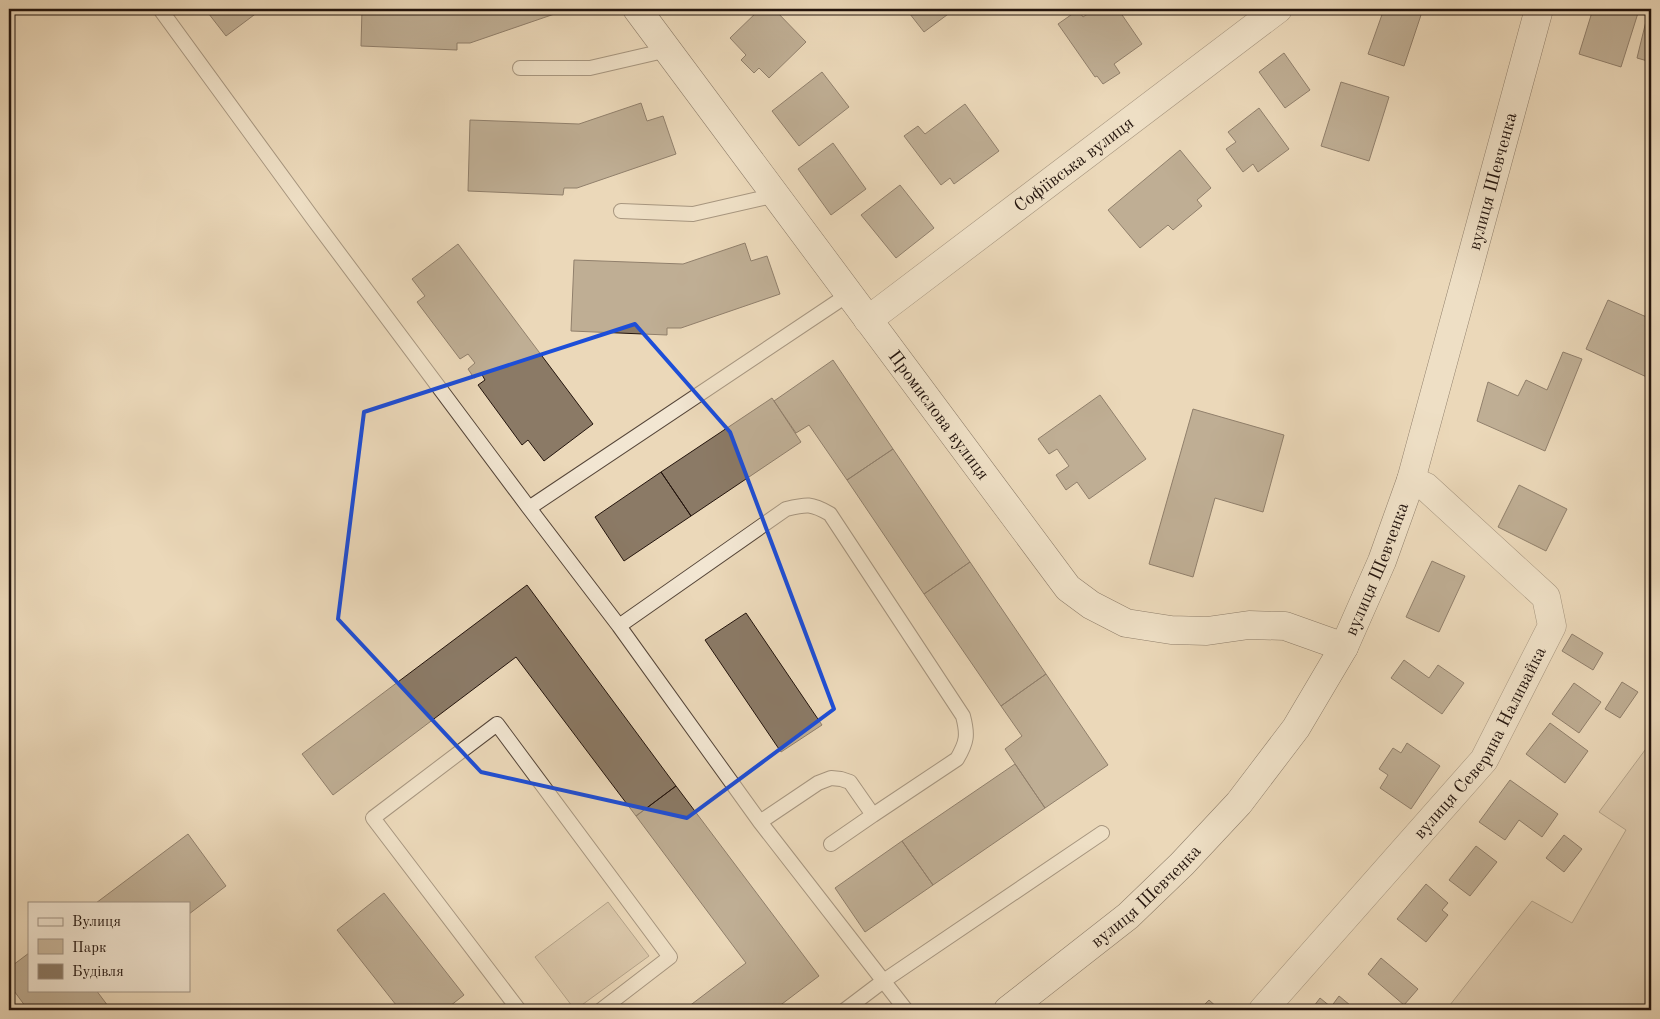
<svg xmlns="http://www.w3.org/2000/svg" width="1660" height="1019" font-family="'Old Standard TT',serif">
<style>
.green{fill:#c9b79c;stroke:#766654}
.building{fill:#8b7a66;stroke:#23140d}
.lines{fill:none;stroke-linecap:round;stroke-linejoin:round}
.lane-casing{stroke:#554538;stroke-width:16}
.street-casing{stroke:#554538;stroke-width:29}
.secondary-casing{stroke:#23140d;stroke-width:29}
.lane{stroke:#f2e6d2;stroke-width:14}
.street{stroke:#f2e6d2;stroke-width:28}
.secondary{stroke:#f2e6d2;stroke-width:28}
.marked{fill:none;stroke:#1d4ed8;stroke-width:4;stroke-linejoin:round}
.labels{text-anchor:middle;stroke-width:4.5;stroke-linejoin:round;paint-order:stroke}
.street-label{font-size:18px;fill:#23140d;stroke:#f2e6d2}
</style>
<rect width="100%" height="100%" fill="#ebd8b9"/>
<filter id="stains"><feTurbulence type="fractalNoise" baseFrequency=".004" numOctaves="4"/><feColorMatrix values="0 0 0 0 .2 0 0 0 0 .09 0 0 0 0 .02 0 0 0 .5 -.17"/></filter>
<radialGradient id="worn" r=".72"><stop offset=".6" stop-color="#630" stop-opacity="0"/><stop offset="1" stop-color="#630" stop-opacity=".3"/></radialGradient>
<path class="green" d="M1651 742V1010H1446L1532 901 1572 923 1626 830 1599 812Z
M608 902 649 956 575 1010 535 957Z"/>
<path class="building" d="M205 9H262L226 36Z
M362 9H569L470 43H457V50L361 46Z
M760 9H774L806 42 769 78 759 68 754 73 741 60 746 55 730 38Z
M906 9H955L924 32Z
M1095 9H1118L1142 44 1114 64 1120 73 1103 84 1097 76 1095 77 1058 24 1078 10 1083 17Z
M1384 9H1423L1404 66 1368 54Z
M1593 9H1626L1638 13 1621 67 1579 54Z
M1649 9H1651V62L1637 58Z
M1284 53 1310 90 1285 108 1259 72Z
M822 72 849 107 799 146 772 111Z
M1341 82 1389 97 1369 161 1321 146Z
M641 103 647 121 663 116 676 154 577 188H564L563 195 468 191 470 120 579 124Z
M965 104 999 151 954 184 950 178 941 185 904 136 918 126 925 134Z
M1259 108 1289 149 1258 172 1253 164 1243 172 1226 149 1236 142 1228 132Z
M833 143 866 189 831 215 798 169Z
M1180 150 1211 188 1197 200 1202 206 1173 230 1168 225 1140 248 1108 210Z
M900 185 934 228 896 258 861 215Z
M745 243 751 261 767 256 780 294 681 328H667V335L571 331 574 260 683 264Z
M458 244 593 424 544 461 528 440 522 445 478 385 485 380 481 373 474 378 468 369 475 363 468 354 460 359 417 302 425 296 412 279Z
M1608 300 1651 319V379L1586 349Z
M1563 352 1582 359 1545 451 1477 421 1488 382 1518 396 1526 380 1547 390Z
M833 360 893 449 847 480 809 425 796 433 774 401Z
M1100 395 1146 459 1089 499 1077 482 1066 490 1056 475 1069 466 1057 449 1049 454 1038 439Z
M772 398 801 442 691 516 661 472Z
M1193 409 1284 435 1263 512 1215 498 1193 577 1149 564Z
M893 449 970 562 924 594 847 480Z
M661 472 691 516 624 561 595 517Z
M1519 485 1567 509 1546 551 1498 527Z
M1432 561 1465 576 1439 632 1406 617Z
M970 562 1046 674 1001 706 924 594Z
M527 585 676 786 636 816 516 657 333 795 302 754Z
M746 613 822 725 781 752 705 640Z
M1572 634 1603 653 1593 670 1562 651Z
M1404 660 1429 678 1438 665 1464 683 1442 714 1391 678Z
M1046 674 1108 765 1045 808 1005 749 1022 736 1001 706Z
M1622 682 1638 692 1620 718 1605 709Z
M1574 683 1601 702 1579 733 1552 714Z
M1550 723 1588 751 1565 783 1526 754Z
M1407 743 1440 766 1411 809 1380 788 1388 775 1379 769 1393 748 1401 753Z
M1015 764 1045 808 933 885 902 841Z
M1510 780 1558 814 1542 837 1519 820 1505 840 1479 822Z
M676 786 819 976 774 1010H684L746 963 636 816Z
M188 834 226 886 189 914V903H96Z
M1564 835 1582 849 1564 872 1546 858Z
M902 841 933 885 865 932 835 888Z
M1476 846 1497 862 1470 896 1449 880Z
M1426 884 1448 903 1442 910 1448 915 1426 942 1397 919Z
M384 893 464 995 445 1010H400L337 930Z
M29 953V990H96L111 1010H28L9 984V968Z
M1381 958 1418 989 1404 1005 1368 974Z
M1339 996 1356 1010H1311L1320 998 1331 1007Z
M1209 1000 1220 1010H1199Z"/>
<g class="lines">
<defs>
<path id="lane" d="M160 9 314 220 529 508
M520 68H590L668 50
M621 211 693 214 776 195
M619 626 529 508 849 294
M760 822 818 783 831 778 841 779 850 782 873 815 957 759C967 742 968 735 963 716L830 514C811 503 807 504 786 509L619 626 760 822 906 1010
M831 844 873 815
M519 1010 373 818 497 724 670 957 601 1010
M845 1010 882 982 1102 833"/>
<g id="street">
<path id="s1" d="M868 320 1278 9"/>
<path id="s2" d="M1263 1010 1484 760 1552 626 1546 597 1426 487 1411 480"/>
</g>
<g id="secondary">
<path id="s3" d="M637 9 1068 588 1091 605 1126 623 1171 630 1207 631 1249 625 1285 626 1344 647"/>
<path id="s4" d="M1008 1010 1128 916 1182 864 1239 803 1296 728 1344 647 1382 561 1411 480 1539 9"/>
</g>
</defs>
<use href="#lane" class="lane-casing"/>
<use href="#street" class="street-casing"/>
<use href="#secondary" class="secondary-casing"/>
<use href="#lane" class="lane"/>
<use href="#street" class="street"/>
<use href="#secondary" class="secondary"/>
</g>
<path d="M0 0H1660V1019H0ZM635 324 730 432 834 709 687 818 481 772 338 619 364 412Z" fill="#ebd8b9" fill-opacity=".55" fill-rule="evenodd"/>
<path class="marked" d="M635 324 730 432 834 709 687 818 481 772 338 619 364 412Z"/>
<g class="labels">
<g class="street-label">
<text dy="6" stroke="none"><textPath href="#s1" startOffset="258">Софіївська вулиця</textPath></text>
<text dy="6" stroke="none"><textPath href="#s4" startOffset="989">вулиця Шевченка</textPath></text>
<text dy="6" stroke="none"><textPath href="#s3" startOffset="506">Промислова вулиця</textPath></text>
<text dy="6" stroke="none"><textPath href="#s4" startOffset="584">вулиця Шевченка</textPath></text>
<text dy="6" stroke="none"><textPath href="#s2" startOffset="346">вулиця Северина Наливайка</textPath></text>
<text dy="6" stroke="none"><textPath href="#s4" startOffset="179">вулиця Шевченка</textPath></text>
</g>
</g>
<rect width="1660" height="1019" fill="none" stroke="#ebd8b9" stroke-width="30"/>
<rect x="10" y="10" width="1640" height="999" fill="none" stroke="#23140d" stroke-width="2.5"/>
<rect x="15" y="15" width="1630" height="989" fill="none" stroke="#23140d"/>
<rect x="28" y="902" width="162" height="90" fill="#f2e6d2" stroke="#9f9283"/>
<rect x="38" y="918" width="25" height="8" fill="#f2e6d2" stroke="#9f9283"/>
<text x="72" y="926" font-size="15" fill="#23140d">Вулиця</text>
<rect x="38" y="939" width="25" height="15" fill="#c9b79c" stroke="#9f9283"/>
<text x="72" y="952" font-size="15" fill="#23140d">Парк</text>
<rect x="38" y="964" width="25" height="15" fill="#8b7a66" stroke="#9f9283"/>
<text x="72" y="976" font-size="15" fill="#23140d">Будівля</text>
<rect width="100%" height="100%" filter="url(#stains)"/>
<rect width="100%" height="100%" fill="url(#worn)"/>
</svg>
